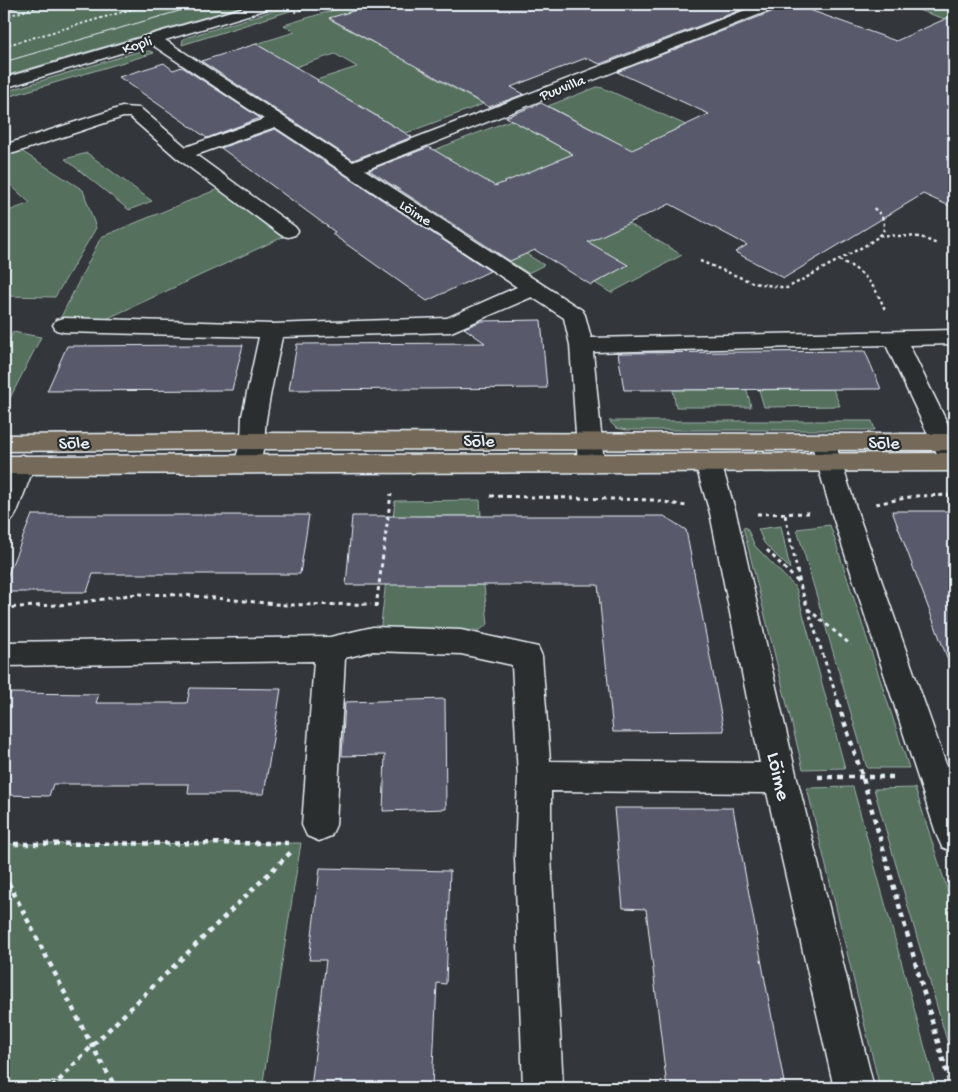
<svg xmlns="http://www.w3.org/2000/svg" width="958" height="1092" font-family="'Gochi Hand',sans-serif">
<style>
.green{fill:#556f5d;stroke:#9eb0aa}
.building{fill:#595a6c;stroke:#e8f1f8}
.lines{fill:none;stroke-linecap:round;stroke-linejoin:round}
.minor-casing{stroke:#e8f1f8;stroke-width:3}
.major-casing{stroke:#e8f1f8;stroke-width:3}
.path-far3{stroke:#e8f1f8;stroke-width:2;stroke-dasharray:2.5 2.5;stroke-linecap:butt}
.path-far2{stroke:#e8f1f8;stroke-width:2.5;stroke-dasharray:3 3;stroke-linecap:butt}
.path-far1{stroke:#e8f1f8;stroke-width:3;stroke-dasharray:4 4;stroke-linecap:butt}
.path{stroke:#e8f1f8;stroke-width:4.5;stroke-dasharray:5 5;stroke-linecap:butt}
.minor{fill:#2a2d2e;fill-rule:evenodd}
.major{fill:#746a5a;fill-rule:evenodd}
.tram{stroke:#e8f1f8;stroke-width:1}
.rail{stroke:#e8f1f8;stroke-width:2.5;stroke-dasharray:4.5 2.5;stroke-linecap:butt}
.labels{text-anchor:middle;stroke-width:4.5;stroke-linejoin:round;paint-order:stroke}
.far-street-label{font-size:15px;fill:#e8f1f8;stroke:#2a2d2e}
.street-label{font-size:18px;fill:#e8f1f8;stroke:#2a2d2e}
.near-street-label{font-size:21px;fill:#e8f1f8;stroke:#2a2d2e}
</style>
<rect width="100%" height="100%" fill="#33363a"/>
<filter id="ink" filterUnits="userSpaceOnUse"><feTurbulence type="fractalNoise" baseFrequency=".02" numOctaves="2"/><feDisplacementMap in="SourceGraphic" scale="10" xChannelSelector="R" yChannelSelector="G"/><feConvolveMatrix kernelMatrix="1 2 1 2 8 2 1 2 1" color-interpolation-filters="sRGB"/></filter>
<g filter="url(#ink)">
<path class="green" d="M4 4H250L4 76Z
M295 4H312L182 45 183 39 188 37Z
M900 4H954V18L951 17 945 19Z
M350 5 358 9 329 19 373 43 403 33 455 61 424 72 475 100 507 88 515 92 372 146 397 128 347 98 315 109 285 90 357 67 335 54 295 67 256 44 295 32 284 25Z
M150 51 154 53 4 98V92L137 52Z
M597 87 603 88 695 129 585 198 682 255 611 293 595 283 627 265 401 163 511 120 575 155 611 139 548 106Z
M18 149 83 190 96 228 55 297 4 296V210L6 212 30 203 4 179V154Z
M87 153 145 196 152 201 129 210 65 159Z
M218 189 283 237 104 320 60 319 101 237Z
M510 244 544 265 528 273 494 251Z
M13 332 41 337 4 410V350Z
M833 389 840 406 764 407 759 390Z
M673 390H747L751 407H676Z
M609 421H872L875 430H627L616 428Z
M480 500 481 516H425L422 585H484L488 624 480 630 380 633 395 501Z
M830 525 909 768H867L797 529Z
M781 526 790 569 764 543 758 529Z
M743 527 747 528 755 546 796 588 845 768 803 769Z
M853 787 936 1088H880L807 788Z
M915 788 954 911V1065L874 789Z
M301 843 262 1088H4V844Z"/>
<path class="building" d="M377 4H756L600 64 586 58 511 87 524 94 489 107 329 18Z
M782 4H793L896 41 954 15V208L923 194 784 278 735 252 747 245 670 204 588 242 628 265 591 285 535 250 510 261 369 170 429 147 495 186 573 154 506 117 541 103 632 150 709 114 617 72 779 9Z
M256 44 318 80 317 81 412 137 353 160 201 61Z
M164 63 173 70 182 67 260 118 207 138 119 77Z
M275 129 490 271 427 301 332 234 335 232 221 148Z
M541 320 547 388 289 390 297 344 485 343 464 328 482 321Z
M204 345H243L232 390 47 391 67 346Z
M865 351 881 389 624 390 618 353Z
M892 511H954V668H951Z
M32 515H309L300 574H93L87 592H4V584Z
M352 516H664L686 530 724 731 613 732 598 585H346Z
M190 688 281 689 264 794H188L189 784H53L49 796 4 795V707L9 693 99 694 96 703H187Z
M445 699 446 809 383 811 385 755 342 756 345 702Z
M614 808H733L785 1088H667L646 909 623 908Z
M320 868 450 871 446 984 437 983 432 1088H311L326 960H309Z"/>
<g class="lines">
<defs>
<path id="minor" d="M255 4H276L274 7 165 40 353 162 761 4H780L778 7 365 170 582 310 585 315 591 338 954 330V344L909 345 954 437V471L945 468 941 462 886 345 593 352 604 463 600 469 591 472 582 469 578 463 570 345 564 318 532 297 451 332 282 337C277 363 271 388 267 414 263 433 267 452 256 470L247 473 238 470 234 464 241 441 242 416 259 337 64 332 56 330 53 325 56 320 64 318 272 324 447 318 517 287 275 127 196 155 295 227 298 231 295 235 288 237 281 235 177 158 130 117H123L14 153H4V145L122 107 140 108 186 147 264 119 151 44 4 88V78Z
M823 434 832 436 835 442 857 511 954 787V852L942 847 937 836 831 511 811 442 814 436Z
M708 454 717 457 721 463 736 513 797 778 874 1088H834L767 793 551 791V857L563 1088H523L515 857 518 776 512 665 461 654 373 651 345 658 336 825 331 836 319 841 307 836 302 825 314 661 4 666V642L330 637 373 627 461 630 538 647 542 656 550 761 760 763 710 513 695 463 699 457Z
M22 455 31 458 35 464 17 512 13 519 4 522V478L13 458Z"/>
<path id="major" d="M253 433 954 434V450L253 449 4 451V435Z
M954 453V471L4 474V456Z"/>
</defs>
<use href="#minor" class="minor-casing"/>
<use href="#major" class="major-casing"/>
<path class="path-far3" d="M360 4 369 8
M294 12 320 4
M4 17 47 4
M4 46 150 4"/>
<path class="path-far2" d="M880 235 921 237 937 244
M839 260C864 271 875 285 885 310
M700 261 754 283 787 288 868 244 883 233C886 221 882 214 872 207"/>
<path class="path-far1" d="M490 496 654 500 686 506
M876 504 915 496 954 495
M757 514 810 513
M785 515 801 588 839 704
M767 550 799 583
M376 607 391 494
M4 608 71 604 136 594 184 595 286 605 371 604
M808 609 851 645"/>
<path class="path" d="M838 703 862 775 951 1088
M818 777H897
M4 844 288 843
M4 874 92 1046 116 1088
M52 1088 92 1046 293 850"/>
<use href="#minor" class="minor"/>
<use href="#major" class="major"/>
<path class="tram" d="M4 62 203 4"/>
<path class="rail" d="M4 10 24 4"/>
</g>
</g>
<g class="labels">
<g class="far-street-label">
<text transform="translate(137 44) rotate(-17)" y="5">Kopli</text>
<text transform="translate(562 87) rotate(-21)" y="5">Puuvilla</text>
<text transform="translate(416 212) rotate(33)" y="5">Lõime</text>
</g>
<g class="street-label">
<text x="479" y="446">Sõle</text>
<text transform="translate(74 442) rotate(-1)" y="6">Sõle</text>
<text x="884" y="448">Sõle</text>
</g>
<g class="near-street-label">
<text transform="translate(780 776) rotate(77)" y="7">Lõime</text>
</g>
</g>
<rect width="958" height="1092" fill="none" stroke="#2a2d2e" stroke-width="20"/>
<rect x="10" y="10" width="938" height="1072" fill="none" stroke="#e8f1f8" stroke-width="2" filter="url(#ink)"/>
</svg>
